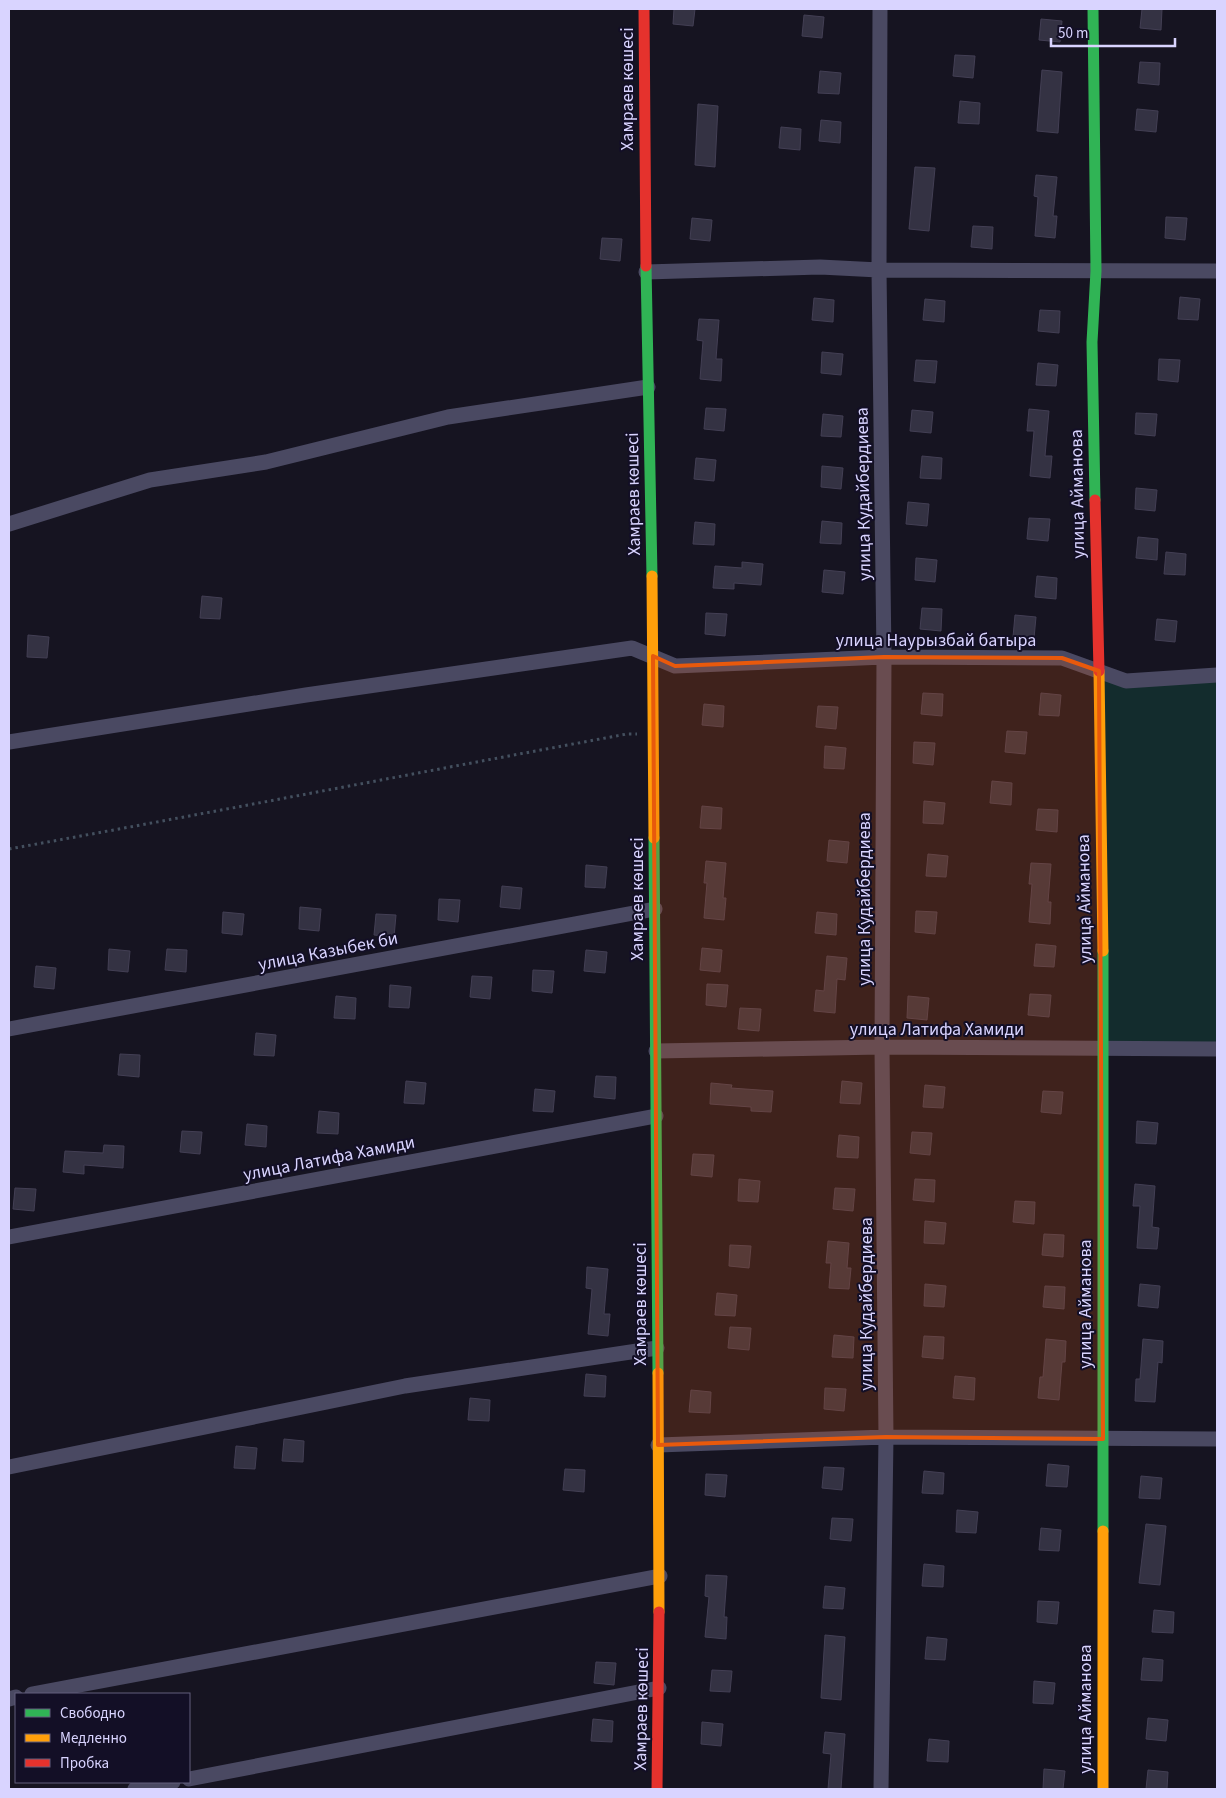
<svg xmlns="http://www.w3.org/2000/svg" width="1226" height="1798" font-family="'Source Sans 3',sans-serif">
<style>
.green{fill:#132c2d}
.building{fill:#343243;stroke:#433f54}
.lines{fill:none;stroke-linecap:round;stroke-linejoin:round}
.path{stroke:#44505f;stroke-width:3;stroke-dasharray:2.5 4;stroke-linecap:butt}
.street{stroke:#4a4962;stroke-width:15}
.fast{stroke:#30b455;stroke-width:11}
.slow{stroke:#ff9f0a;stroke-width:11}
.jam{stroke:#e5322d;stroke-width:11}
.marked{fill:#e8590c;fill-opacity:0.2;stroke:#e8590c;stroke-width:4;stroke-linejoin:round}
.labels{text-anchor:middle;stroke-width:4;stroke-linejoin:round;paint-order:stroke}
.street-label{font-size:18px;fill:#d9d4ff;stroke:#130f26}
</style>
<rect width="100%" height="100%" fill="#161421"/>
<path class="green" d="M1099 671 1126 681 1217 675V1049L1104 1048Z"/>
<path class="building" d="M674 9H695L693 26 673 24Z
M1142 9H1162L1161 30 1140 28Z
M804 15 824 17 822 38 802 36Z
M1041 19 1062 21 1060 42 1039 40Z
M955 55 975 56 973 78 953 76Z
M1140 62 1160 63 1159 85 1138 83Z
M1042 70 1062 72 1058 133 1037 131Z
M820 71 841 73 839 94 818 93Z
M960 101 980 103 979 124 958 123Z
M698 104 718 106 715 167 695 165Z
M1137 109 1158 111 1156 132 1135 130Z
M821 120 841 122 840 143 819 141Z
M781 127 801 129 800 150 779 148Z
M915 167 935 168 929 231 909 229Z
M1036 175 1057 177 1053 216H1057L1055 238 1035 236 1038 197 1034 196Z
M1166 217 1187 218 1185 240 1165 238Z
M692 218 712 220 710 241 690 239Z
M973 226 993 227 992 249 971 247Z
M602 238 622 239 620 261 600 259Z
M1180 297 1200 299 1198 320 1178 319Z
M814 298 834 300 833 322 812 320Z
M925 299 945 301 944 322 923 320Z
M1040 310 1060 311 1059 333 1038 331Z
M699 319 719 320 716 359H722L721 381 700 379 703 341 697 340Z
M822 352 843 354 841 375 821 373Z
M1159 359 1180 360 1178 382 1158 380Z
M916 360 937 361 935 383 914 381Z
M1038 363 1058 365 1056 386 1036 385Z
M706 408 726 409 724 431 704 429Z
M1029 409 1049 411 1045 456H1052L1050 478 1030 476 1034 431H1027Z
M912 410 933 412 931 433 910 431Z
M1136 413 1157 414 1155 436 1135 434Z
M823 414 843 416 841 437 821 436Z
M922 456 942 458 941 479 920 478Z
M696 458 716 460 714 481 694 479Z
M822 466 843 468 841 489 821 487Z
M1136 488 1157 490 1155 511 1135 509Z
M908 502 929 504 927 526 906 524Z
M1029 518 1050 519 1048 541 1027 539Z
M822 521 842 523 841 544 820 543Z
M695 522 715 524 714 545 693 544Z
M1138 537 1158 539 1157 560 1136 558Z
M1166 552 1186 554 1185 575 1164 574Z
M916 558 937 560 935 582 915 580Z
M742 562 763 564 761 585 734 583V589L713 588 715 566 742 568Z
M824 570 845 572 843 594 822 592Z
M1037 576 1057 578 1056 599 1035 597Z
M202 596 222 598 220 619 200 618Z
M922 608 942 609 941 631 920 629Z
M706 613 727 614 725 636 705 634Z
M1015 615 1036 617 1034 638 1013 637Z
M1157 619 1177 621 1175 642 1155 640Z
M28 635 49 637 47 658 27 657Z
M923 693 943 694 942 716 921 714Z
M1041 693 1061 695 1059 716 1039 715Z
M704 704 724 706 723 727 702 725Z
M818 706 838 707 836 729 816 727Z
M1007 731 1027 732 1025 754 1005 752Z
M914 742 935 743 933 765 913 763Z
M825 746 846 748 844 769 824 768Z
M992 781 1012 783 1011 805 990 803Z
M924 801 945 803 943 824 923 823Z
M702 806 722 808 721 829 700 828Z
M1038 809 1058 810 1057 832 1036 830Z
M829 840 849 842 847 863 827 861Z
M928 854 948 856 946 877 926 876Z
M706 861 726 863 723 898H726L724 920 704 918 707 883H704Z
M1031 863 1051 864 1048 902H1051L1050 924 1029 922 1032 884H1029Z
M586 865 607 867 605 888 585 887Z
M502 886 522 888 520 909 500 907Z
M439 899 460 900 458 922 438 920Z
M300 907 321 909 319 931 299 929Z
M916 911 937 912 935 934 915 932Z
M223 912 244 914 242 935 222 933Z
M817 912 837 914 836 935 815 933Z
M376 914 396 915 394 937 374 935Z
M1036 944 1056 946 1054 967 1034 966Z
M702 948 722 950 720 972 700 970Z
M109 949 130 951 128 972 108 970Z
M167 949 187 950 186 972 165 970Z
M586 950 607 952 605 973 584 971Z
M827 956 847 958 845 980 837 979 835 1013 814 1011 816 990 824 991Z
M36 966 56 968 54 989 34 987Z
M533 970 554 971 552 993 532 991Z
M472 976 492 977 490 999 470 997Z
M707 984 728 985 726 1007 706 1005Z
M390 985 411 987 409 1008 389 1007Z
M1030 994 1051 995 1049 1017 1028 1015Z
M336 996 356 998 355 1019 334 1018Z
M908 996 929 998 927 1020 907 1018Z
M740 1008 761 1009 759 1031 738 1029Z
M256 1033 276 1035 274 1056 254 1055Z
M120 1054 140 1055 139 1077 118 1075Z
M596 1076 616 1077 615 1099 594 1097Z
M406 1081 426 1083 424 1104 404 1103Z
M842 1081 862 1083 860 1104 840 1103Z
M711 1083 732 1085 731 1088 773 1091 771 1112 751 1111V1107L710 1104Z
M925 1085 945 1087 943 1108 923 1107Z
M535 1089 555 1091 553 1112 533 1111Z
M1043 1091 1063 1092 1061 1114 1041 1112Z
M319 1111 339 1113 338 1134 317 1133Z
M1137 1121 1158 1123 1156 1144 1136 1143Z
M247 1124 267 1126 266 1147 245 1145Z
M182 1131 202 1132 200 1154 180 1152Z
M912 1132 932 1133 930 1155 910 1153Z
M839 1135 859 1137 858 1158 837 1157Z
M104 1145 124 1146 123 1168 84 1165V1174L63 1172 65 1151 103 1153Z
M693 1154 714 1155 712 1177 691 1175Z
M739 1179 760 1181 758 1202 738 1201Z
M915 1179 935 1180 934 1202 913 1200Z
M1135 1184 1155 1186 1152 1227 1159 1228 1157 1249 1137 1248 1140 1206H1133Z
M15 1188 36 1189 34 1211 13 1209Z
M835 1188 855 1189 853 1211 833 1209Z
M1015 1201 1035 1202 1034 1224 1013 1222Z
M925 1221 946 1223 944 1244 924 1243Z
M1044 1234 1064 1235 1063 1257 1042 1255Z
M828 1241 849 1243 847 1268H851L849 1289 829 1288 831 1263H826Z
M730 1245 751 1246 749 1268 729 1266Z
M587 1267 608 1269 604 1314H610L608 1336 588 1334 592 1289 586 1288Z
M925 1284 946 1286 944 1307 924 1306Z
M1140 1284 1160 1286 1158 1308 1138 1306Z
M1045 1286 1065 1287 1064 1309 1043 1307Z
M717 1293 737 1295 735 1316 715 1315Z
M730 1327 751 1328 749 1350 728 1348Z
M834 1335 854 1337 853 1358 832 1357Z
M924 1336 944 1337 943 1359 922 1357Z
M1046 1339 1066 1341 1065 1362H1062L1059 1400 1038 1398 1040 1377H1043Z
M1143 1339 1163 1341 1162 1363 1158 1362 1155 1402 1135 1401 1136 1379H1140Z
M586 1374 606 1376 605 1397 584 1396Z
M955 1376 975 1378 974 1400 953 1398Z
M825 1388 846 1389 844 1411 824 1409Z
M691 1390 711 1392 710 1413 689 1412Z
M470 1398 490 1400 489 1421 468 1420Z
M284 1439 304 1441 303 1462 282 1461Z
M236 1446 257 1448 255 1469 234 1468Z
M1048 1464 1069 1466 1067 1487 1046 1486Z
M824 1467 844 1468 842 1490 822 1488Z
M565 1469 585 1470 584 1492 563 1490Z
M924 1471 944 1473 943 1494 922 1493Z
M706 1474 727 1475 725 1497 705 1495Z
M1141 1476 1162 1478 1160 1499 1139 1498Z
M957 1510 978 1512 976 1533 956 1532Z
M832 1518 853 1519 851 1541 830 1539Z
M1146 1524 1166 1526 1160 1585 1139 1583Z
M1041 1528 1061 1530 1059 1551 1039 1550Z
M924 1564 944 1566 943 1587 922 1586Z
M706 1575 727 1576 724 1617H727L726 1639 705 1637 709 1597 705 1596Z
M825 1586 845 1588 843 1609 823 1608Z
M1038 1601 1059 1602 1057 1624 1037 1622Z
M1154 1610 1174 1612 1173 1633 1152 1632Z
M825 1635 845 1637 841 1700 821 1698Z
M927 1637 947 1639 945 1660 925 1659Z
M1143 1658 1163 1660 1162 1681 1141 1680Z
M596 1662 616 1663 614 1685 594 1683Z
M712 1670 732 1671 730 1692 710 1691Z
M1034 1681 1055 1683 1053 1704 1033 1703Z
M1148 1718 1168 1720 1166 1741 1146 1739Z
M593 1719 613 1721 612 1742 591 1741Z
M702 1722 723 1724 721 1746 701 1744Z
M825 1732 845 1734 841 1789H828L831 1754 823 1753Z
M929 1739 949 1741 948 1762 927 1761Z
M1044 1769 1065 1771 1063 1789H1043Z
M1148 1770 1168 1772 1167 1789H1146Z"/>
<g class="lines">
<path class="path" d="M9 849C215 812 421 772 627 734H637"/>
<path class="street" d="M880 9 879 270 884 657 882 1047 886 1437 881 1789
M646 272 820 267 879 270 1217 271
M9 524 150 480 266 462 448 417 648 387
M9 742 306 695 632 648 675 666 884 657 1062 658 1126 681 1217 675
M9 1029 655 909
M656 1051 882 1047 1217 1049
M9 1237 656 1116
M658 1445 886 1437 1217 1439
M9 1467 405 1386 657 1348
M32 1694 660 1576
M9 1699 16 1697
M189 1779 659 1688
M135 1789 173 1782"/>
<path class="fast" d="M1093 9 1096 271 1092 342 1095 500
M646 266 652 576
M654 838 658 1373
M1103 951V1531"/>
<path class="slow" d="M652 576 654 838
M1099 671 1103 951
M658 1373 659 1612
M1103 1789V1531"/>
<path class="jam" d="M644 9 646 266
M1095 500 1099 671
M657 1789 659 1612"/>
</g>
<path class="marked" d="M653 656 675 666 884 657 1062 658 1099 671 1103 1439 886 1437 658 1445Z"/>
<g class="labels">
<g class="street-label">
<text transform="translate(627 89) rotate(-90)" y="6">Хамраев көшесі</text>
<text transform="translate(633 494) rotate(-91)" y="6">Хамраев көшесі</text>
<text transform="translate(863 494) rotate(-91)" y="6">улица Кудайбердиева</text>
<text transform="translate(1077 494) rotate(-91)" y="6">улица Айманова</text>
<text x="936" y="646">улица Наурызбай батыра</text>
<text transform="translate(637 899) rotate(-90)" y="6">Хамраев көшесі</text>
<text transform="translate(864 899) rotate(-90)" y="6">улица Кудайбердиева</text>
<text transform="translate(1084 899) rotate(-91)" y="6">улица Айманова</text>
<text transform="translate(328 951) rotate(-11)" y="6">улица Казыбек би</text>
<text x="937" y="1035">улица Латифа Хамиди</text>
<text transform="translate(329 1158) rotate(-11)" y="6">улица Латифа Хамиди</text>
<text transform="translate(640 1304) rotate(-90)" y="6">Хамраев көшесі</text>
<text transform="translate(866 1304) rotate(-90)" y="6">улица Кудайбердиева</text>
<text transform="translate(1085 1304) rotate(-90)" y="6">улица Айманова</text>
<text transform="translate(641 1709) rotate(-89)" y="6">Хамраев көшесі</text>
<text transform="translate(1085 1709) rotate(-90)" y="6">улица Айманова</text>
</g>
</g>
<rect width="1226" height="1798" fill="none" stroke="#d9d4ff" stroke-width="20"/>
<rect x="15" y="1693" width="175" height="90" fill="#130f26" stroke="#625e7d"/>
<rect x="25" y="1709" width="25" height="8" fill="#30b455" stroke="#625e7d"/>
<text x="60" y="1718" font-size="15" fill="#d9d4ff">Свободно</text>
<rect x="25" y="1734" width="25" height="8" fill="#ff9f0a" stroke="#625e7d"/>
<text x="60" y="1743" font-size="15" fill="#d9d4ff">Медленно</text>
<rect x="25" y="1759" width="25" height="8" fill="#e5322d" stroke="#625e7d"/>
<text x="60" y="1768" font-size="15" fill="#d9d4ff">Пробка</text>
<path d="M1051 38v8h124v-8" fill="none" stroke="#d9d4ff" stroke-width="2.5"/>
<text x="1058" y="38" font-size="15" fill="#d9d4ff" stroke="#130f26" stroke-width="4" paint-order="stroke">50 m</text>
</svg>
